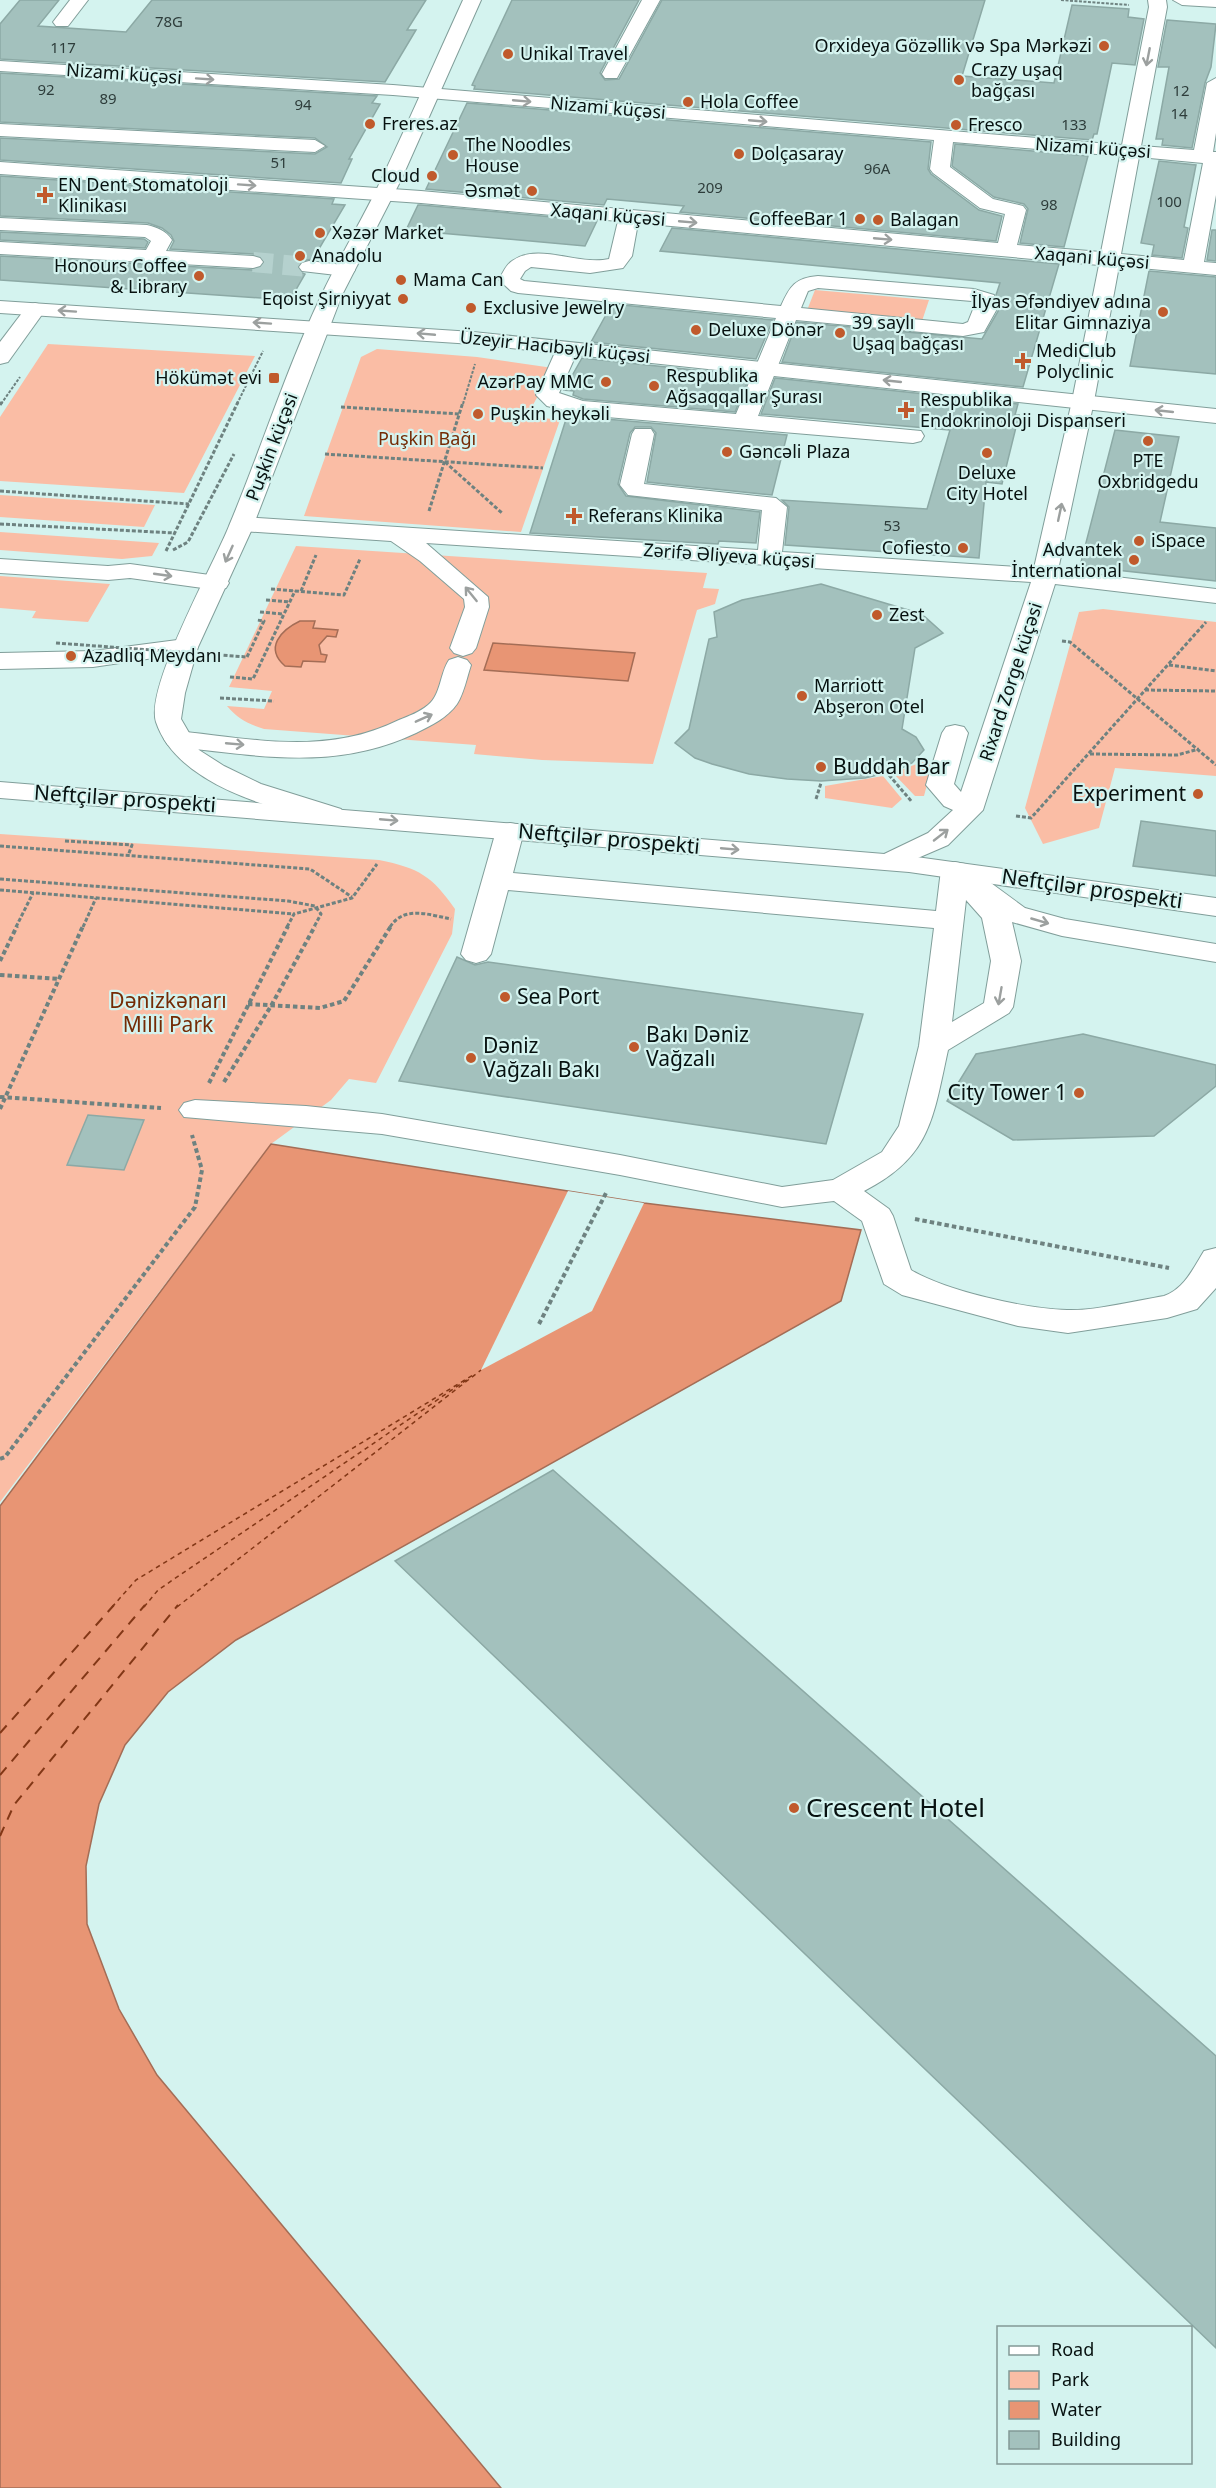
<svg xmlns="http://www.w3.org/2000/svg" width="1216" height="2488" viewBox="0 0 1216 2488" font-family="'Noto Sans',sans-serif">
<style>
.green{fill:#fabda5}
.water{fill:#e89574;stroke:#a46d56;stroke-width:1.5}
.pier{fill:#d4f3ef}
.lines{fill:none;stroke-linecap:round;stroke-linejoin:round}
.ferry-far1{stroke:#823716;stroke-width:1.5;stroke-dasharray:4.5 4;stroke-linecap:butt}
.ferry{stroke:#823716;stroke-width:2;stroke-dasharray:10 8;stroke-linecap:butt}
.building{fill:#a3c1bd;stroke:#8ca9a5;stroke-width:1.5}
.minor-tunnel{stroke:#b5d1ce;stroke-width:20;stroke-dasharray:20 10;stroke-linecap:butt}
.minor-casing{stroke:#819e9a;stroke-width:2}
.major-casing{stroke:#819e9a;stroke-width:2}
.highway-casing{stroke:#819e9a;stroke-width:2}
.path-far2{stroke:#6e8280;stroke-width:2;stroke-dasharray:3 1.5;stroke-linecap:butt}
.path-far1{stroke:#6e8280;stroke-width:3;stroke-dasharray:4 2;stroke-linecap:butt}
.path{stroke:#6e8280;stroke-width:4;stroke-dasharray:4.5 3;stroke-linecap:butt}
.minor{fill:#fff;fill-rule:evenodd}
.major{fill:#fff;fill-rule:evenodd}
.highway{fill:#fff;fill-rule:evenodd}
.path-bridge{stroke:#6e8280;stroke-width:3;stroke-dasharray:4 2;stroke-linecap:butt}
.oneway{stroke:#9ca09f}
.poi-dot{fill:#c05a2c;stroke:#d4f3ef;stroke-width:2}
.labels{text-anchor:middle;stroke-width:4.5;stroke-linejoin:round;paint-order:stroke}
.far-number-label{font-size:15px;fill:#2e3d3b}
.far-poi-label{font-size:18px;fill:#071110;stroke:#d4f3ef;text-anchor:start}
.far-street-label{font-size:18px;fill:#071110;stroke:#d4f3ef}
.far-park-label{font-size:18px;fill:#742b05;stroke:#d4f3ef}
.poi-label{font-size:21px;fill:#071110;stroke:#d4f3ef;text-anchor:start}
.street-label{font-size:21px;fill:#071110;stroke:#d4f3ef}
.park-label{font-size:21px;fill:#742b05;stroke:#d4f3ef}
.near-poi-label{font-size:26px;fill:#071110;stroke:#d4f3ef;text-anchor:start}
</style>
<rect width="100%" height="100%" fill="#d4f3ef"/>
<g class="green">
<path d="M 815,290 L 929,300 L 921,324 L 806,313 Z"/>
<path d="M 48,344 L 255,356 L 184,493 L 0,481 L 0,417 Z"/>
<path d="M 377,349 L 477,357 L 553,368 L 527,416 L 560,420 L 521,532 L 304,516 L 361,357 Z"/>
<path d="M 0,495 L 155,505 L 144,527 L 0,517 Z"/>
<path d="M 0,532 L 159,543 L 152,556 L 122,559 L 0,550 Z"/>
<path d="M 296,546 L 707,573 L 703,588 L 719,589 L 715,604 L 697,610 L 653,764 L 542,760 L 474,754 L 476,745 L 264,729 C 248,724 238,719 227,706 L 264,709 L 272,691 L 229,687 Z"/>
<path d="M 0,576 L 110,584 L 88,622 L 32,618 L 36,611 L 0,608 Z"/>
<path d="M 1103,609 L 1216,622 L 1216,776 L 1115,768 L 1099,828 L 1043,844 L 1025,808 L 1079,612 Z"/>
<path d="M 927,760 L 933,762 L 924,796 L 915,796 L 893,773 Z"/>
<path d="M 883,776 L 902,799 L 892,808 L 825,798 L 825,786 Z"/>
<path d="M 0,834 L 379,860 C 419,868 432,876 455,909 L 452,934 L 376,1083 L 349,1079 L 331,1100 L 271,1144 L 0,1502 Z"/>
</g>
<g class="water">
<path d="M 300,621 L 315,621 L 313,628 L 338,630 L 336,637 L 327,636 L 319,645 L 321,654 L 327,655 L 325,662 L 303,661 L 301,667 L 285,666 C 264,648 281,630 300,621 Z"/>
<path d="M 493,643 L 635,653 L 628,681 L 484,670 Z"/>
<path d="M 271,1144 L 644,1203 L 861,1230 L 841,1301 L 236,1640 L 168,1692 L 125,1745 L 99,1804 L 86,1866 L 87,1924 L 119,2009 L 157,2075 L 501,2488 L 0,2488 L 0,1506 Z"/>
</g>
<path class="pier" d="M 568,1191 L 644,1203 L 592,1311 L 481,1370 Z"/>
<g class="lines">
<g class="ferry-far1">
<path d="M 112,1607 L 136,1580 L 473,1375"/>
<path d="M 144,1607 L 158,1590 L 468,1379"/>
<path d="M 177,1607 L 481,1370"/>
</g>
<g class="ferry">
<path d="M 0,1733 L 114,1605"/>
<path d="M 0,1775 L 145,1605"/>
<path d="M 0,1836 L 14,1805 L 178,1605"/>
</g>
</g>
<g class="building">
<path d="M 20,0 L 59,0 L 38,26 L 126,32 L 152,0 L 426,0 L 407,30 L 416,30 L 385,82 L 0,59 L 0,24 Z"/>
<path d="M 512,0 L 639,0 L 600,73 L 605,80 L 619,79 L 662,0 L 985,0 L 962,76 L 1054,83 L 1072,5 L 1129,9 L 1128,17 L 1144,19 L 1135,65 L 1112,63 L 1097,134 L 1094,134 L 1092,140 L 474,89 L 475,86 L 472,85 Z"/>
<path d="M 1167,20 L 1216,24 L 1211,67 L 1205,83 L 1192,148 L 1162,145 L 1163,139 L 1156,139 L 1169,67 L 1158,67 Z"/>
<path d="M 0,73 L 377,96 L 372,103 L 380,104 L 349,159 L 352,159 L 341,183 L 0,160 L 0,138 L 315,154 L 327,147 L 315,138 L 0,122 Z"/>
<path d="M 467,103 L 931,142 L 928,169 L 931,174 L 979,210 L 1002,216 L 996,241 L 680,212 L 684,206 L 607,199 L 604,205 L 426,189 Z"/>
<path d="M 955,144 L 1088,156 L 1064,247 L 1020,243 L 1028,209 L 1024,204 L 994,197 L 952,166 Z"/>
<path d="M 1159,161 L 1196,165 L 1184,227 L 1188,228 L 1182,258 L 1152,255 L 1154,245 L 1141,243 Z"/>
<path d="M 0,176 L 334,199 L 332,204 L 345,205 L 313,259 L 301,261 L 297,266 L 300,272 L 305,274 L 290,300 L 0,280 L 0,256 L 253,270 L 261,268 L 265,262 L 261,256 L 253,254 L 170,249 L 174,241 L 171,235 L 162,228 L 148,223 L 0,216 Z"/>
<path d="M 418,205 L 421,205 L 597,221 L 585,246 L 406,230 Z"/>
<path d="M 672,228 L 1059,264 L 1023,387 L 782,362 L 797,322 L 982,339 L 1000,308 L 996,295 L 1000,283 L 660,251 Z"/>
<path d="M 1212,230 L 1216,230 L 1216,261 L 1207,260 Z"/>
<path d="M 0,232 L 144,239 L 148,242 L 145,248 L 0,240 Z"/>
<path d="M 1149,271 L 1216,277 L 1216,374 L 1130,366 Z"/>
<path d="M 612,304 L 773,320 L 756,359 L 591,342 Z"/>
<path d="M 582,358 L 750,376 L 735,412 L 583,399 L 573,395 L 574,391 L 564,390 Z"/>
<path d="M 775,378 L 1018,404 L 1015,415 L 1019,415 L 1002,484 L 986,482 L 979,558 L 785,545 L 789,507 L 782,500 L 927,509 L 950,430 L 761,414 Z"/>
<path d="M 568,413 L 583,417 L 787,435 L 772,495 L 647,482 L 656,433 L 651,427 L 635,427 L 630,433 L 618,484 L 626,496 L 760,512 L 756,543 L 719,541 L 718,544 L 530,533 Z"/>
<path d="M 1115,430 L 1179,437 L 1160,522 L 1216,528 L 1216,581 L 1080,566 Z"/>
<path d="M 821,584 L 915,612 L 925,617 L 943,633 L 915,648 L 902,729 L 916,737 L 924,750 L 912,763 L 898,770 L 865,778 L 821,781 L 787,779 L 749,774 L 712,764 L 695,758 L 675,743 L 689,729 L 709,639 L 717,637 L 714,612 L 742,600 Z"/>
<path d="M 1141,821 L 1216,831 L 1216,876 L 1133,866 Z"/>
<path d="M 457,957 L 475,965 L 488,962 L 863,1014 L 826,1144 L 399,1081 Z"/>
<path d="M 1083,1034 L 1216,1065 L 1216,1086 L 1154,1136 L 1013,1140 L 947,1101 L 976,1054 Z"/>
<path d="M 88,1115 L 144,1120 L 124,1170 L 67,1165 Z"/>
<path d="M 553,1470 L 1216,2056 L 1216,2348 L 395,1561 Z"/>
</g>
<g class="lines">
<path class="minor-tunnel" d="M 253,262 L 309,267"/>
<defs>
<g id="minor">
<path d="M 70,0 L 88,0 L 68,26 L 56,26 L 53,22 Z"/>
<path d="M 642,0 L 660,0 L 617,78 L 605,78 L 602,74 Z"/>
<path d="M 1148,0 L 1166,0 L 1167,7 L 1141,146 L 1194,150 L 1207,83 L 1216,78 L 1216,133 L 1213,152 L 1216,152 L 1216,195 L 1204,262 L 1216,263 L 1216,275 L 1119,266 L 1094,401 L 1058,570 L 1216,589 L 1216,603 L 1055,584 L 983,810 L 948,845 L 890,870 L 880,868 L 876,862 L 880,856 L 928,833 L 953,810 L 944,806 L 926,785 L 942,733 L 946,727 L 955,725 L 964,727 L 968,733 L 954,784 L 961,792 L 1031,582 L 426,543 L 488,597 L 489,607 L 476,648 L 472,653 L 463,656 L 454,653 L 450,648 L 465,607 L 464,599 L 420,561 L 391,541 L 242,531 L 234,529 L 230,524 L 234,519 L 242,517 L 758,550 L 762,510 L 628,495 L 620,485 L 632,434 L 635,429 L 651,429 L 654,434 L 644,484 L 776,498 L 787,507 L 782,552 L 1034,568 L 1072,401 L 1099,265 L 638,223 L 632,256 L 623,268 L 590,273 L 531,267 L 525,271 L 520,279 L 524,281 L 781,306 C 790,286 795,278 818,276 L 974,289 L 994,295 L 998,307 L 984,332 L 963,336 L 796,320 L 758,416 L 921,431 L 924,436 L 921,441 L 913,443 L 583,415 L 547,406 L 536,395 L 557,348 L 560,343 L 576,343 L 579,348 L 559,393 L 583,401 L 736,414 L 776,318 L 518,293 L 511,291 L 499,280 C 502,274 506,265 512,261 C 538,242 579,266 609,259 L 618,221 L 421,203 L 0,174 L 0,162 L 421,191 L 998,243 L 1005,214 L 980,208 L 933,173 L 930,169 L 934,140 L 393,95 L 0,71 L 0,61 L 393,85 L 1122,145 L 1149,7 ZM 953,142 L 1120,156 L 1101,252 L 1017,245 L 1026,210 L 1023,206 L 993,199 L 950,167 ZM 1139,157 L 1203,163 L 1184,260 L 1121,254 ZM 818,288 L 972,301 L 976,302 L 968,322 L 963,324 L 801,308 L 808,291 Z"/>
<path d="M 0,124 L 315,140 L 325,146 L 315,152 L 0,136 Z"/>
<path d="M 0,218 L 147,225 C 158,228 165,230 172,240 L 166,251 L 253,256 L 260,258 L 263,262 L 260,266 L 253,268 L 0,254 L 0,242 L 146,250 L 151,241 L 145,237 L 0,230 Z"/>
<path d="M 309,261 L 352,266 L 355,270 L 352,274 L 345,276 L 302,271 L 299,267 L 302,263 Z"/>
<path d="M 35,303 L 42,305 L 46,309 L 8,362 L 0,364 L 0,342 L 28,305 Z"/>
<path d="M 0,559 L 108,566 L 130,564 L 217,576 L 226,578 L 229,583 L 226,588 L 217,590 L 130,578 L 108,580 L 0,573 Z"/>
<path d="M 185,639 L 194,642 L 198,647 L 194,652 L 93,667 L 0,669 L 0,653 L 93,651 Z"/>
<path d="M 458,657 L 467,660 L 471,665 C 467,677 464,693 457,704 C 447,718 432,725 416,733 C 336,771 261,756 177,747 L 168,745 L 164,739 L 168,733 L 177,731 C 255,739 326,756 399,720 C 409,716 420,712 428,705 C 441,695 440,673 449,660 Z"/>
<path d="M 510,823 L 520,825 L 524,831 L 513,873 L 936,911 L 941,870 L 945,864 L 955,862 L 965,864 L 1025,908 L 1065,919 L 1216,944 L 1216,962 L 1062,936 L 1012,922 L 1021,961 L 1013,1007 L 1009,1013 L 948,1050 C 933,1118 931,1157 864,1191 L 889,1209 L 893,1216 L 911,1270 C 946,1291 1026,1309 1067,1310 C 1096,1311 1134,1301 1164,1296 C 1184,1289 1193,1269 1204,1251 L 1216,1248 L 1216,1288 L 1197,1309 L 1167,1318 L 1068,1333 L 1018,1326 L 902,1295 L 884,1284 L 862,1221 L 834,1201 L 782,1207 L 620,1175 L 382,1134 L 184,1117 L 179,1110 L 184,1103 L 195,1100 L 306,1106 L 382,1114 L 620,1155 L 782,1187 L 833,1180 L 882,1152 L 899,1126 L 919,1046 L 934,928 L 508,890 L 491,954 L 486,960 L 476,963 L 466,960 L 461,954 L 496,831 L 500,825 ZM 966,900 L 982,918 L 991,961 L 984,1003 L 952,1022 Z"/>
</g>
<g id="major">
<path d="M 463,0 L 481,0 L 401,180 L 342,295 L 252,529 L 198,647 L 185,693 L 181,719 L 199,750 L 224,766 L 261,784 L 341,809 L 345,815 L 341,821 L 331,823 C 273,809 177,785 156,722 C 145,687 214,564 229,526 C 261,450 286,369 322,294 C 341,254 364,217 382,178 C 410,119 436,59 463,0 Z"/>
<path d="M 1173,0 L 1216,0 L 1216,7 L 1182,5 Z"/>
</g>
<g id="highway">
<path d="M 0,301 L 473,332 L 1216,409 L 1216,423 L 473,344 L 0,313 Z"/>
<path d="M 0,782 L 909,856 L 1216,898 L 1216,916 L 909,872 L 0,798 Z"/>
</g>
</defs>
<use href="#minor" class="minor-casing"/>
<use href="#major" class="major-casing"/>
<use href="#highway" class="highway-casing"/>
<g class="path-far2">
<path d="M 1061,0 L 1129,5"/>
<path d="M 1,404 L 20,377"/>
<path d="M 237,404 L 263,351"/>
<path d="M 463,404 L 475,364"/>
</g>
<g class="path-far1">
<path d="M 0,405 L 2,402"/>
<path d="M 341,407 L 460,414"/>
<path d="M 325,454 L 543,468"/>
<path d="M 445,462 L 502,513"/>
<path d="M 0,491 L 189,504"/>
<path d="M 429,511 L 463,402"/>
<path d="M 0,524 L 175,533"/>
<path d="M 173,550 L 188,542 L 234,454"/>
<path d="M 166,551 L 238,402"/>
<path d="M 271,589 L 344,595 L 360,559"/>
<path d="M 301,591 L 316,555"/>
<path d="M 266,600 L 290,602"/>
<path d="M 260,612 L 283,614"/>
<path d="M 1062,641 L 1070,642 L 1216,765"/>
<path d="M 247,657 L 264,621 L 257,620"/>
<path d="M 1169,665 L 1216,671"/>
<path d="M 230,677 L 253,679 L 295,591"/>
<path d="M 1145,690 L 1216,691"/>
<path d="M 220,698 L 274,701"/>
<path d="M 1090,754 L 1177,755 L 1199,749"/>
<path d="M 889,775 L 912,802"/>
<path d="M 816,799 L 821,783"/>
<path d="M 1016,816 L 1031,818 L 1206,622"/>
<path d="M 65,841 L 132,845 L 128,856"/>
<path d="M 0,846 L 310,869 L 352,897"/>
<path d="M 0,879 L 288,901 L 315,906 L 321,914 L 314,927"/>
<path d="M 0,890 L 294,914"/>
<path d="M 16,927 L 33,893"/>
<path d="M 83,927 L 96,898"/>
<path d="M 287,927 L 294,914 L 352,898 L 377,864"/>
<path d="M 390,927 C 404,905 430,915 451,919"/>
</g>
<g class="path">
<path d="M 0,961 L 17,926"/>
<path d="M 0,975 L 59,979"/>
<path d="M 248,1004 L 320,1008 L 344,1001 L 391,926"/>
<path d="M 224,1082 L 271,1006 L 315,926"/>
<path d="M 209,1083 L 288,926"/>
<path d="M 0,1097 L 161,1108"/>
<path d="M 0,1109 L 83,926"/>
<path d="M 915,1219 L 1169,1268"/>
<path d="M 539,1324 L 606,1193"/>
<path d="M 0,1459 L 5,1457 L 195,1207 L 202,1170 L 192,1135"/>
</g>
<use href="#minor" class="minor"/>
<use href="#major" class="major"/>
<use href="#highway" class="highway"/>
<path class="path-bridge" d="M 56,643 L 247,657"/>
</g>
<defs><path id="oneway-shaft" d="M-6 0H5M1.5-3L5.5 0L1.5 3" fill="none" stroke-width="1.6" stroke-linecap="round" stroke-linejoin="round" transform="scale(1.5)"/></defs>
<g class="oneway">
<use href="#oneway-shaft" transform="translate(1148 57) rotate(101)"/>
<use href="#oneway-shaft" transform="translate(205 79) rotate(4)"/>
<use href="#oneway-shaft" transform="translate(522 101) rotate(5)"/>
<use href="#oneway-shaft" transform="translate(758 121) rotate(5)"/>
<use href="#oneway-shaft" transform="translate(247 185) rotate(4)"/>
<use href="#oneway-shaft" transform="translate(688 222) rotate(5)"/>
<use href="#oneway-shaft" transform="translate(883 239) rotate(5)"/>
<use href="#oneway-shaft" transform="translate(67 311) rotate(-176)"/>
<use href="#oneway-shaft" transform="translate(262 323) rotate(-176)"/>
<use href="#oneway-shaft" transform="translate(426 334) rotate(-175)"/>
<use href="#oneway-shaft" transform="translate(892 381) rotate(-174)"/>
<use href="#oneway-shaft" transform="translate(1164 411) rotate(-174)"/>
<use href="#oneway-shaft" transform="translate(1060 512) rotate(-78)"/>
<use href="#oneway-shaft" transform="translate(229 554) rotate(114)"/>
<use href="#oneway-shaft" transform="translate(163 575) rotate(8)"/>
<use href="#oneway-shaft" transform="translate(471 594) rotate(-129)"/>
<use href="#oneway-shaft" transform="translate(424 718) rotate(-24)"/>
<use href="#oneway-shaft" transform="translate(235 744) rotate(5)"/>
<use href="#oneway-shaft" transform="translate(389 820) rotate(5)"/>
<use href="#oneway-shaft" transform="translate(941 835) rotate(-38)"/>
<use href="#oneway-shaft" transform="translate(730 849) rotate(5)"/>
<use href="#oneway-shaft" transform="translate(1040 921) rotate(16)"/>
<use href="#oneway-shaft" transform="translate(1000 996) rotate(100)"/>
</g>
<g class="poi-dot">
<circle cx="1104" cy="46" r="6"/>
<circle cx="508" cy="54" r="6"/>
<circle cx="959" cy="80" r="6"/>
<circle cx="688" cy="102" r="6"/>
<circle cx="370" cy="124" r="6"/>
<circle cx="956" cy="125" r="6"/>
<circle cx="739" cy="154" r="6"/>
<circle cx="453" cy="155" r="6"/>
<circle cx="432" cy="176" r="6"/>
<circle cx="532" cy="191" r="6"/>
<path d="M42 186h6v6h6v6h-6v6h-6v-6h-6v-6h6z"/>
<circle cx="860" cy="219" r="6"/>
<circle cx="878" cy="220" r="6"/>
<circle cx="320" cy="233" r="6"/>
<circle cx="300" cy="256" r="6"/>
<circle cx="199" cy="276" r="6"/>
<circle cx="401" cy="280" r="6"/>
<circle cx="403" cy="299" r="6"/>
<circle cx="471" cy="308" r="6"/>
<circle cx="1163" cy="312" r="6"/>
<circle cx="696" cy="330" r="6"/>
<circle cx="840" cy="333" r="6"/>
<path d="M1020 352h6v6h6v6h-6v6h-6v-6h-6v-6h6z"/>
<rect x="268" y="372" width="12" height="12" rx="3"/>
<circle cx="606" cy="382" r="6"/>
<circle cx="654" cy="386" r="6"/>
<path d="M903 401h6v6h6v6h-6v6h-6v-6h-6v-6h6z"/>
<circle cx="478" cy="414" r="6"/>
<circle cx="1148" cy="441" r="6"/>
<circle cx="727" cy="452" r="6"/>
<circle cx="987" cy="453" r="6"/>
<path d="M571 507h6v6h6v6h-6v6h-6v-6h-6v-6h6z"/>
<circle cx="1139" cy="541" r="6"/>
<circle cx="963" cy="548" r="6"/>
<circle cx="1134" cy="560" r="6"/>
<circle cx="877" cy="615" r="6"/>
<circle cx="71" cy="656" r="6"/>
<circle cx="802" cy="696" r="6"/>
<circle cx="821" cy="767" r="6"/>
<circle cx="1198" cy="794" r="6"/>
<circle cx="505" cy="997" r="6"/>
<circle cx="634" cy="1047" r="6"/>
<circle cx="471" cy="1058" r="6"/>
<circle cx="1079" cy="1093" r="6"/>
<circle cx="794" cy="1808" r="6"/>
</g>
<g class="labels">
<g class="far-number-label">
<text x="169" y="27">78G</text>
<text x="63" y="53">117</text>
<text x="46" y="95">92</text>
<text x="1181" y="96">12</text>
<text x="108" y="104">89</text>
<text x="303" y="110">94</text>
<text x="1179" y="119">14</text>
<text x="1074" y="130">133</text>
<text x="279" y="168">51</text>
<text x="877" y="174">96A</text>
<text x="710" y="193">209</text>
<text x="1169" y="207">100</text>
<text x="1049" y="210">98</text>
<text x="892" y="531">53</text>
</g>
<g class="far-poi-label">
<text x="1092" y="52" text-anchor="end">Orxideya Gözəllik və Spa Mərkəzi</text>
<text x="520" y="60">Unikal Travel</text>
<text x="971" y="76">Crazy uşaq<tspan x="971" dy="21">bağçası</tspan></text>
<text x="700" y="108">Hola Coffee</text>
<text x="382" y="130">Freres.az</text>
<text x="968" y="131">Fresco</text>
<text x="465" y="151">The Noodles<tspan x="465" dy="21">House</tspan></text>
<text x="751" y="160">Dolçasaray</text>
<text x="420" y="182" text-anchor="end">Cloud</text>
<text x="58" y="191">EN Dent Stomatoloji<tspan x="58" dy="21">Klinikası</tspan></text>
<text x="520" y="197" text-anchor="end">Əsmət</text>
<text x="848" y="225" text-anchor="end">CoffeeBar 1</text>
<text x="890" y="226">Balagan</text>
<text x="332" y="239">Xəzər Market</text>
<text x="312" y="262">Anadolu</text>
<text x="187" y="272" text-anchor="end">Honours Coffee<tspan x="187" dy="21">&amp; Library</tspan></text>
<text x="413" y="286">Mama Can</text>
<text x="391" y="305" text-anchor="end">Eqoist Şirniyyat</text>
<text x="1151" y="308" text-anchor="end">İlyas Əfəndiyev adına<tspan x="1151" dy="21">Elitar Gimnaziya</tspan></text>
<text x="483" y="314">Exclusive Jewelry</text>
<text x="852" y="329">39 saylı<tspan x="852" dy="21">Uşaq bağçası</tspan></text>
<text x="708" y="336">Deluxe Dönər</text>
<text x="1036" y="357">MediClub<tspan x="1036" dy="21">Polyclinic</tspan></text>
<text x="666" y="382">Respublika<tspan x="666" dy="21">Ağsaqqallar Şurası</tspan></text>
<text x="262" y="384" text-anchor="end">Hökümət evi</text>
<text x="594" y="388" text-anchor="end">AzərPay MMC</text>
<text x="920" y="406">Respublika<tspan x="920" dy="21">Endokrinoloji Dispanseri</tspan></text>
<text x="490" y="420">Puşkin heykəli</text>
<text x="739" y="458">Gəncəli Plaza</text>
<text x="1148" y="467" text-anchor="middle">PTE<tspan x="1148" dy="21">Oxbridgedu</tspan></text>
<text x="987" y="479" text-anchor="middle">Deluxe<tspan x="987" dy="21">City Hotel</tspan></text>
<text x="588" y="522">Referans Klinika</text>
<text x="1151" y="547">iSpace</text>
<text x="951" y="554" text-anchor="end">Cofiesto</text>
<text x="1122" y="556" text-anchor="end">Advantek<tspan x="1122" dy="21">İnternational</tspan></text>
<text x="889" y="621">Zest</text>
<text x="83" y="662">Azadlıq Meydanı</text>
<text x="814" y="692">Marriott<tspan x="814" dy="21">Abşeron Otel</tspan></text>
</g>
<g class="far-street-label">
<text transform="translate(124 74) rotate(4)" y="6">Nizami küçəsi</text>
<text transform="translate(608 108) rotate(5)" y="6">Nizami küçəsi</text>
<text transform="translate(1093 148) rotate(4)" y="6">Nizami küçəsi</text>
<text transform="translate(608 215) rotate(5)" y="6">Xaqani küçəsi</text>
<text transform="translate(1092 258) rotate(5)" y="6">Xaqani küçəsi</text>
<text transform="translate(555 347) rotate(6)" y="6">Üzeyir Hacıbəyli küçəsi</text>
<text transform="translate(272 447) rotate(-69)" y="6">Puşkin küçəsi</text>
<text transform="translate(729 556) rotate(4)" y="6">Zərifə Əliyeva küçəsi</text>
<text transform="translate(1011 682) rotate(-72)" y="6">Rixard Zorge küçəsi</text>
</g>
<g class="far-park-label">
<text x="427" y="445">Puşkin Bağı</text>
</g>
<g class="poi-label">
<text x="833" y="774">Buddah Bar</text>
<text x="1186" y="801" text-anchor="end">Experiment</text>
<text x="517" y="1004">Sea Port</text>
<text x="646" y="1042">Bakı Dəniz<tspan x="646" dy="24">Vağzalı</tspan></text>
<text x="483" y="1053">Dəniz<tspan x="483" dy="24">Vağzalı Bakı</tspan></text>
<text x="1067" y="1100" text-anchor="end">City Tower 1</text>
</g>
<g class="street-label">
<text transform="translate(125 799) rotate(4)" y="7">Neftçilər prospekti</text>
<text transform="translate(609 839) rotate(5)" y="7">Neftçilər prospekti</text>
<text transform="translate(1092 889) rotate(8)" y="7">Neftçilər prospekti</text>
</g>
<g class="park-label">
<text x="168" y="1008">Dənizkənarı<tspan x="168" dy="24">Milli Park</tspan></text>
</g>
<g class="near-poi-label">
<text x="806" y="1817">Crescent Hotel</text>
</g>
</g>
<rect x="997" y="2326" width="195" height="138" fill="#d4f3ef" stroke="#829996" stroke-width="1.5"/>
<rect x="1009" y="2346" width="30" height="9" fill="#ffffff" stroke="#829996" stroke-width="1.5"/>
<text x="1051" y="2356" font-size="18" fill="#071110">Road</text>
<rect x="1009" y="2371" width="30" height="18" fill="#fabda5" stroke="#829996" stroke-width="1.5"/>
<text x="1051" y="2386" font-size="18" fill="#071110">Park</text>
<rect x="1009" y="2401" width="30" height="18" fill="#e89574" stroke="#829996" stroke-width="1.5"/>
<text x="1051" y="2416" font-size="18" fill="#071110">Water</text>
<rect x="1009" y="2431" width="30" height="18" fill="#a3c1bd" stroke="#829996" stroke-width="1.5"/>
<text x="1051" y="2446" font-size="18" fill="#071110">Building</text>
</svg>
